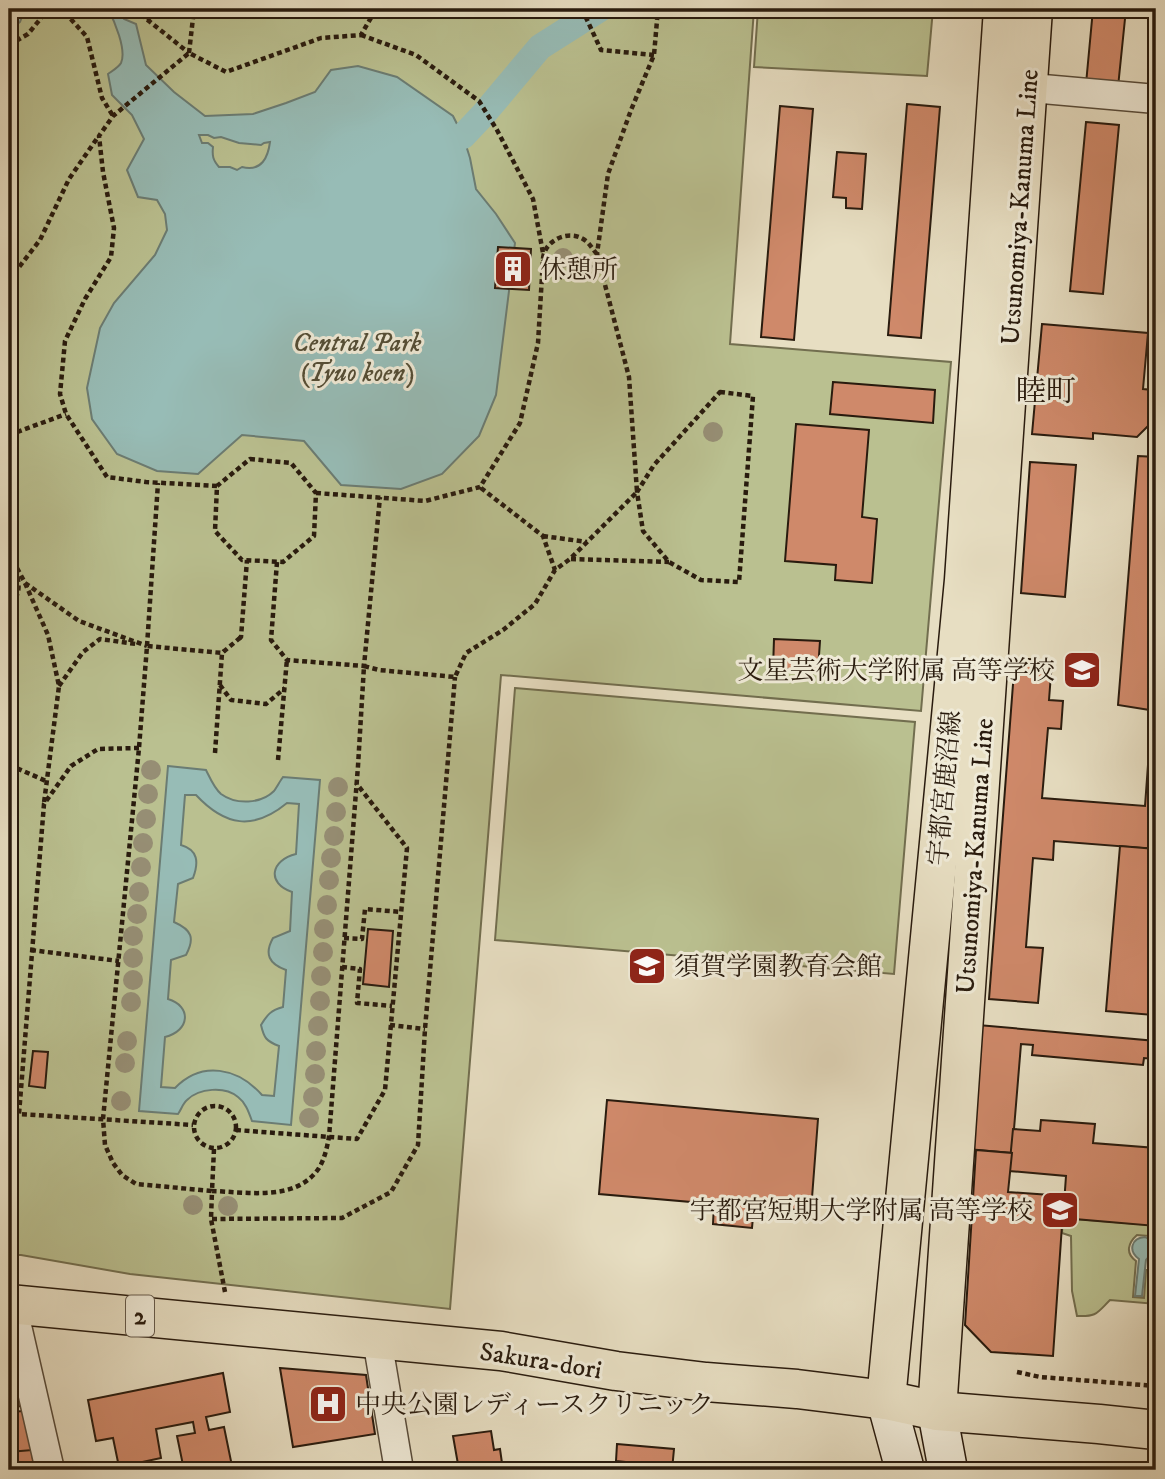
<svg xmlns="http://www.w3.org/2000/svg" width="1165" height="1479" viewBox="0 0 1165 1479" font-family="'IM FELL DW Pica','Noto Serif JP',serif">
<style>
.green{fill:#bac090;stroke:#726e4f;stroke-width:2}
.water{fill:#97bcb6;stroke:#6b7c73;stroke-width:2;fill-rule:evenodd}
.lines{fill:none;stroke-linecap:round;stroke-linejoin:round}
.canal{stroke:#97bcb6;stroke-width:26}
.building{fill:#cf896a;stroke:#291b0e;stroke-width:2}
.street-casing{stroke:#584c3b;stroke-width:31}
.secondary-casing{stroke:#291b0e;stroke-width:41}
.primary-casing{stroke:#291b0e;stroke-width:41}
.path{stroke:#291b0e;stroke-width:4.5;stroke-dasharray:5 3.5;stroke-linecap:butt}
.street{stroke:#efead7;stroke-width:28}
.secondary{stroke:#efead7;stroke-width:38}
.primary{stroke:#e7dec2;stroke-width:38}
.tree{fill:#968e74}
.labels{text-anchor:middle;stroke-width:6;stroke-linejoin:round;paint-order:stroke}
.shield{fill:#efead7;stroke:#64594a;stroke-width:2}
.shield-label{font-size:24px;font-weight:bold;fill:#291b0e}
.street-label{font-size:26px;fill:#291b0e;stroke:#efead7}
.poi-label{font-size:26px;fill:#291b0e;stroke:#efead7;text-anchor:start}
.park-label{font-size:26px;font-style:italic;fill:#544d35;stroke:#efead7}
.quarter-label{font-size:30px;fill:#291b0e;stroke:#efead7}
</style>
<rect width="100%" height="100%" fill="#e7dec2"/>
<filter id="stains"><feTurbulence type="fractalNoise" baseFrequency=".00286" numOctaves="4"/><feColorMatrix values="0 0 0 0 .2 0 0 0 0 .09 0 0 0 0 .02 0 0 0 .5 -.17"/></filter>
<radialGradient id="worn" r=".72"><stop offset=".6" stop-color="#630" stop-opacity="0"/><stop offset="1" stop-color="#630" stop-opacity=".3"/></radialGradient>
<g class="green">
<path d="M 9,9 L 754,9 L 730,344 L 951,362 L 921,711 L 501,675 L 450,1309 L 130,1274 L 21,1255 L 9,1255 Z"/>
<path d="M 758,9 L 933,9 L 927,76 L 754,67 Z"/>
<path d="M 515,688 L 915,722 L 894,974 L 495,940 Z"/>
<path d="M 1063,1218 L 1151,1225 L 1149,1236 L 1137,1235 C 1128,1243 1125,1253 1136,1261 L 1133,1297 L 1144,1298 L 1146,1270 L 1150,1270 L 1150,1289 L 1156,1294 L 1156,1304 L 1110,1300 C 1097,1313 1097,1317 1077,1316 L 1072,1291 L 1071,1236 L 1062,1233 Z"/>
</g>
<g class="water">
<path d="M 9,9 L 25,9 L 20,22 L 11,29 L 9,29 Z"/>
<path d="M 108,9 L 117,9 L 124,19 L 136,24 L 146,65 L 174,92 L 205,116 L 253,114 L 286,103 L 315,92 L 331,70 L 358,66 L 397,77 L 453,116 L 463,136 L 470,158 L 476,189 L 496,214 L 515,243 L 496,395 L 479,436 L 442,474 L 401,489 L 341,485 L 304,441 L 242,435 L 198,474 L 157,471 L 117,454 L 92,419 L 87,388 L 100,328 L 114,303 L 155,255 L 167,230 L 165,214 L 157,200 L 138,197 L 127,170 L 144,139 L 132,115 L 112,95 L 108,74 C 112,71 119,67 121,63 C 127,50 114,20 108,9 ZM 199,135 L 208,135 L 214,138 L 221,137 L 239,143 L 261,145 L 264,143 L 270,142 C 268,157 262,172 242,167 L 237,170 L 230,167 L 219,167 C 213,160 212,156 213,147 L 208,143 L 202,143 Z"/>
<path d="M 168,766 L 206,770 C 210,778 214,788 221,794 C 236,805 261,804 274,791 C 277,787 280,781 283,777 L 320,780 L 291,1125 L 252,1121 C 249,1113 246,1103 238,1097 C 225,1086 199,1088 187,1100 C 183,1103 181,1110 178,1114 L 139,1111 ZM 185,795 L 196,795 C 225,826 253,831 287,803 L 299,804 L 296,854 C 271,860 266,883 292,892 L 290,931 L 273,938 C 264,954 269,964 286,970 L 283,1007 C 271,1010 267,1015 261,1025 C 264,1038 266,1041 279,1046 L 274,1096 L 262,1095 C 238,1068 202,1060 175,1088 L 161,1087 L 165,1037 C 190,1031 192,1006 168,999 L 171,960 L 186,955 C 195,938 192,930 174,922 L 178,884 L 193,878 C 199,862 198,850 181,845 Z"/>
<path d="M 1145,1237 L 1152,1241 L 1154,1251 L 1146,1260 L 1142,1296 L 1135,1296 L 1139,1259 C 1128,1251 1131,1238 1145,1237 Z"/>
</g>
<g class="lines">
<path class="canal" d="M 463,136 L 482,116 L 540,47 L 600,9"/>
</g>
<g class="building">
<path d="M 1093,9 L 1126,9 L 1118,87 L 1086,84 Z"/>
<path d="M 907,104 L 940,107 L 921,338 L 888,335 Z"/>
<path d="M 780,106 L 813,109 L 794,340 L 761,337 Z"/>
<path d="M 1086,122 L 1119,125 L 1103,294 L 1070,291 Z"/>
<path d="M 837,152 L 866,154 L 862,209 L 846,208 L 846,198 L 833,197 Z"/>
<path d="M 498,247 L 531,249 L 529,290 L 495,288 Z"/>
<path d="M 1042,324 L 1148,333 L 1143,389 L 1153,390 L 1150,424 L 1137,437 L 1093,433 L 1093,439 L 1032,434 Z"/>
<path d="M 833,382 L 935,390 L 933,423 L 830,414 Z"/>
<path d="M 796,424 L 869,430 L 862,517 L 877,519 L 872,583 L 835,580 L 836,565 L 785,561 Z"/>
<path d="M 1138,456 L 1156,457 L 1156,711 L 1118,705 Z"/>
<path d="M 1030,462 L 1076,465 L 1065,597 L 1021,593 Z"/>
<path d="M 774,639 L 820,641 L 818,670 L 773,669 Z"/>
<path d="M 1015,658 L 1052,661 L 1049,700 L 1063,701 L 1061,729 L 1048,728 L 1042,798 L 1145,806 L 1152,710 L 1156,711 L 1155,849 L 1054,841 L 1053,860 L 1033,858 L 1026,947 L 1043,948 L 1038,1003 L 989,999 Z"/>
<path d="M 1120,846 L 1156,849 L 1156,990 L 1153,1015 L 1106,1011 Z"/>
<path d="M 368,929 L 393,931 L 389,987 L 363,984 Z"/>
<path d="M 978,1025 L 1156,1041 L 1154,1059 L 1144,1058 L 1143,1065 L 1032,1055 L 1033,1045 L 1021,1044 L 1012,1153 L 967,1149 Z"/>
<path d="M 33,1051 L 48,1052 L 45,1088 L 29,1086 Z"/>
<path d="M 607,1100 L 818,1119 L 811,1211 L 754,1206 L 752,1228 L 713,1224 L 714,1204 L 599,1194 Z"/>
<path d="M 1041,1120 L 1095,1124 L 1093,1143 L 1156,1148 L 1156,1226 L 1063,1218 L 1066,1176 L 1009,1171 L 1013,1129 L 1040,1131 Z"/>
<path d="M 976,1150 L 1012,1153 L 1008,1192 L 1064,1196 L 1053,1356 L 991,1352 L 965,1325 Z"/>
<path d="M 9,1359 L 14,1387 L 17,1386 L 21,1406 L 9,1408 Z"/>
<path d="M 280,1368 L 366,1375 L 375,1434 L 293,1447 Z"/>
<path d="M 223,1373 L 230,1412 L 206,1417 L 209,1430 L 224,1427 L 232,1466 L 213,1470 L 184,1470 L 177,1436 L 195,1433 L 193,1422 L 156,1429 L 161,1458 L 119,1467 L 113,1438 L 96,1441 L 88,1400 Z"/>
<path d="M 24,1411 L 36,1470 L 9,1470 L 9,1412 Z"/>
<path d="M 491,1431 L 494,1450 L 500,1449 L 503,1470 L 470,1470 L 470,1469 L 459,1470 L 453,1436 Z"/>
<path d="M 617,1444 L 674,1449 L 672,1470 L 625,1470 L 625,1462 L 616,1461 Z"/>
<path d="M 32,1450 L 34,1470 L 9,1470 L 9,1452 Z"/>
</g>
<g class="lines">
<defs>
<g id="street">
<path d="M 1009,86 L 1156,99"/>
<path d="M 12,1304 L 50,1470"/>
<path d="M 377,1339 L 399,1470"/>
</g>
<g id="secondary">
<path d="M 886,1400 L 905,1470"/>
<path d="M 937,1411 L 948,1470"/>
</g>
<g id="primary">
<path d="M 9,1304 L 501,1351 L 616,1371 L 706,1382 L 797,1389 L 886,1400 L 937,1411 L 1099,1424 L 1156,1430"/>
<path d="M 886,1400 L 964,580 L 1003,9"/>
<path d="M 937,1411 L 1033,9"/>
</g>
</defs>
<use href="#street" class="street-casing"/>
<use href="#secondary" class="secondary-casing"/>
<use href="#primary" class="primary-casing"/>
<g class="path">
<path d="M 134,9 L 189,53"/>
<path d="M 147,9 L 149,20"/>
<path d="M 582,9 L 601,50 L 654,55"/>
<path d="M 361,35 L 416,55 L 479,101 L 497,130 L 533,199 L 543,253"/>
<path d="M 9,45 L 28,34 L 46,12 L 69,17 L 87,37 L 102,98 L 113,116"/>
<path d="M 189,53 L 194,9"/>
<path d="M 9,280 L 40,240 L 69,179 L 98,137"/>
<path d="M 720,392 L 753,396 L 739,582 L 701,580 L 669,562 L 643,531 L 637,492 L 654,465 Z"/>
<path d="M 9,435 L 66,414"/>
<path d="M 250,459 L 291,463 L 316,493 L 314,536 L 283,562 L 242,560 L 215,531 L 217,486 Z"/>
<path d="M 217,486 L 146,482 L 107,477 L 66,414 L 60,394 L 65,341 L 85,299 L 111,257 L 114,228 L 103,172 L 99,136 L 113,116 L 189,53 L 226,72 L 321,38 L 361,35 L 376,9"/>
<path d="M 481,488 L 543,536 L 555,570"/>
<path d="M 316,493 L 425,501 L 480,487 L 520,423 L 538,343 L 543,259 C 544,240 570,228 586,241 C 590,244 593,250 597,254 L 589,269 L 575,278 L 563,278 L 550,270 L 543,259"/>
<path d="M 543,536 L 587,542"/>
<path d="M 9,553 L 25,583 L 79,621 L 147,646"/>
<path d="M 571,559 L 669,562"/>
<path d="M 277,562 L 271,640 L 287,660 L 364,666 L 380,497"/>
<path d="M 25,583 L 48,635 L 59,686 L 44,803"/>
<path d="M 9,604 C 22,595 19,584 16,569"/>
<path d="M 239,639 L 241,637 L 247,560"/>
<path d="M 147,646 L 158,483"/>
<path d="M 220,685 L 231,700 L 266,704 L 285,688"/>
<path d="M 59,686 L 83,652 L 100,639 L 136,644"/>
<path d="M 139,748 L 98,749 L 71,766 L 44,804 L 19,1114 L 193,1125"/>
<path d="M 215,753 L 222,653 L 224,651"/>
<path d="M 278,760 L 287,659"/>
<path d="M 9,766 L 14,767 L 46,781"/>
<path d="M 344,938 L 362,939 L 365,909 L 401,912"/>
<path d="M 31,950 L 119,961"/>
<path d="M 342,967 L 360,969 L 357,1003 L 392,1006"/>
<path d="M 390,1025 L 425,1029"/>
<circle cx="215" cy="1127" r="21"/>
<path d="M 236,1130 L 357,1139 L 385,1090 L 407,848 L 356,783"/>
<path d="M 214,1149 L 212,1191 L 136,1184 L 122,1175 L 113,1163 L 105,1145 L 103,1119 L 139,748 L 147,646 L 222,653 L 241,637"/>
<path d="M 212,1219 L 342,1218 L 391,1192 L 418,1145 L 425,1029 L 455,677"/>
<path d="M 225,1292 L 211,1219 L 212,1191 C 248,1192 296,1202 319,1168 C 325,1158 327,1147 329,1137 L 358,766 L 364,666 L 379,670 L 455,677 L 466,653 L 503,630 L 535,604 L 555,570 L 570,559 L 637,492 L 629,377 L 597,254 L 608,174 L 631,110 L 654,55 L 658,9"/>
<path d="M 1017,1372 L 1040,1377 L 1156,1386"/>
</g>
<use href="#street" class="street"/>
<use href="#secondary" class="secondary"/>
<use href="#primary" class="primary"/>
</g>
<g class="tree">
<circle cx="563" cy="258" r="10"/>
<circle cx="713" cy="432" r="10"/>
<circle cx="151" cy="770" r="10"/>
<circle cx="338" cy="787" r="10"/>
<circle cx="148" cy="794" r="10"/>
<circle cx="336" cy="812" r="10"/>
<circle cx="146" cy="819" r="10"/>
<circle cx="334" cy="836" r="10"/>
<circle cx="143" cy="843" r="10"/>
<circle cx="331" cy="858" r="10"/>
<circle cx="141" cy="867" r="10"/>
<circle cx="329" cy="880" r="10"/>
<circle cx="139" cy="892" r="10"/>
<circle cx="327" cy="905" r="10"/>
<circle cx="137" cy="914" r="10"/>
<circle cx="324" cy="929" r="10"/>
<circle cx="133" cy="936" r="10"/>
<circle cx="323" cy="952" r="10"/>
<circle cx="133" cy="958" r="10"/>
<circle cx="321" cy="976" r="10"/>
<circle cx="133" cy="980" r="10"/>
<circle cx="320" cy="1001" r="10"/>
<circle cx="131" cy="1002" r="10"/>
<circle cx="318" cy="1026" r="10"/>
<circle cx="127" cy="1041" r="10"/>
<circle cx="316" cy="1051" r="10"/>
<circle cx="125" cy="1063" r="10"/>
<circle cx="315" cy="1074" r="10"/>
<circle cx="313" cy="1097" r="10"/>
<circle cx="121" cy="1101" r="10"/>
<circle cx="309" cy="1118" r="10"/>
<circle cx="193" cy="1205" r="10"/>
<circle cx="228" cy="1206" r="10"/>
</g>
<defs>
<symbol id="building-square" viewBox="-11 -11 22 22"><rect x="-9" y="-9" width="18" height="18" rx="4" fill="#8f2418" stroke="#efead7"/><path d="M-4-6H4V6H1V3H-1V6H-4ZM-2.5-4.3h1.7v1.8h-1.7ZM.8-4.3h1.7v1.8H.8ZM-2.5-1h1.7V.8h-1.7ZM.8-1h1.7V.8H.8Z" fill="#fff"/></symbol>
<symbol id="school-square" viewBox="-11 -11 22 22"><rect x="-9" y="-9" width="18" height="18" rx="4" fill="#8f2418" stroke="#efead7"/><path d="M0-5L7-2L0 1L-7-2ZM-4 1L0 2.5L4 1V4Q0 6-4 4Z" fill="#fff"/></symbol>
<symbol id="hospital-square" viewBox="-11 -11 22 22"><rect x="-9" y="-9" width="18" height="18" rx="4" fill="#8f2418" stroke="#efead7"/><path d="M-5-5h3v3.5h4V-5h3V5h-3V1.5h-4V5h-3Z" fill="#fff"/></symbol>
</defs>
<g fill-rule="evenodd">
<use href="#building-square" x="491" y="247" width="44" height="44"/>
<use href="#school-square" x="1060" y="648" width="44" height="44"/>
<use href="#school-square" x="625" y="944" width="44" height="44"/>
<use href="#school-square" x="1038" y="1188" width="44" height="44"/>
<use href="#hospital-square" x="306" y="1382" width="44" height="44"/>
</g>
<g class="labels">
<rect class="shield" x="126" y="1295.5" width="28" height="41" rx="5"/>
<g class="shield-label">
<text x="140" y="1324">2</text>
</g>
<g class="street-label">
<text transform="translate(1019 207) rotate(-86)" y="9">Utsunomiya-Kanuma Line</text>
<text transform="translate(944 788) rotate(-85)" y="9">宇都宮鹿沼線</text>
<text transform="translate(974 856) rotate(-86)" y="9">Utsunomiya-Kanuma Line</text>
<text transform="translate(541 1360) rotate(9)" y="9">Sakura-dori</text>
</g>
<g class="poi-label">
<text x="540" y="278">休憩所</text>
<text x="1055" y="679" text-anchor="end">文星芸術大学附属 高等学校</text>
<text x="674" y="975">須賀学園教育会館</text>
<text x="1033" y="1219" text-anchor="end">宇都宮短期大学附属 高等学校</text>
<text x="355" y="1413">中央公園レディースクリニック</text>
</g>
<g class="park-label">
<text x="357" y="351">Central Park<tspan x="357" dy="30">(Tyuo koen)</tspan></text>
</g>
<g class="quarter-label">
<text x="1046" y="401">睦町</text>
</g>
</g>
<rect width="1165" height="1479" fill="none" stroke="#e7dec2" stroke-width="35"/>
<rect x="10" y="10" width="1144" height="1458" fill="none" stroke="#291b0e" stroke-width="3.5"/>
<rect x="18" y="18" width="1130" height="1444" fill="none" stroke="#291b0e" stroke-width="2"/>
<rect width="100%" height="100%" filter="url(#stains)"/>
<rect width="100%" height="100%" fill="url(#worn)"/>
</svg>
